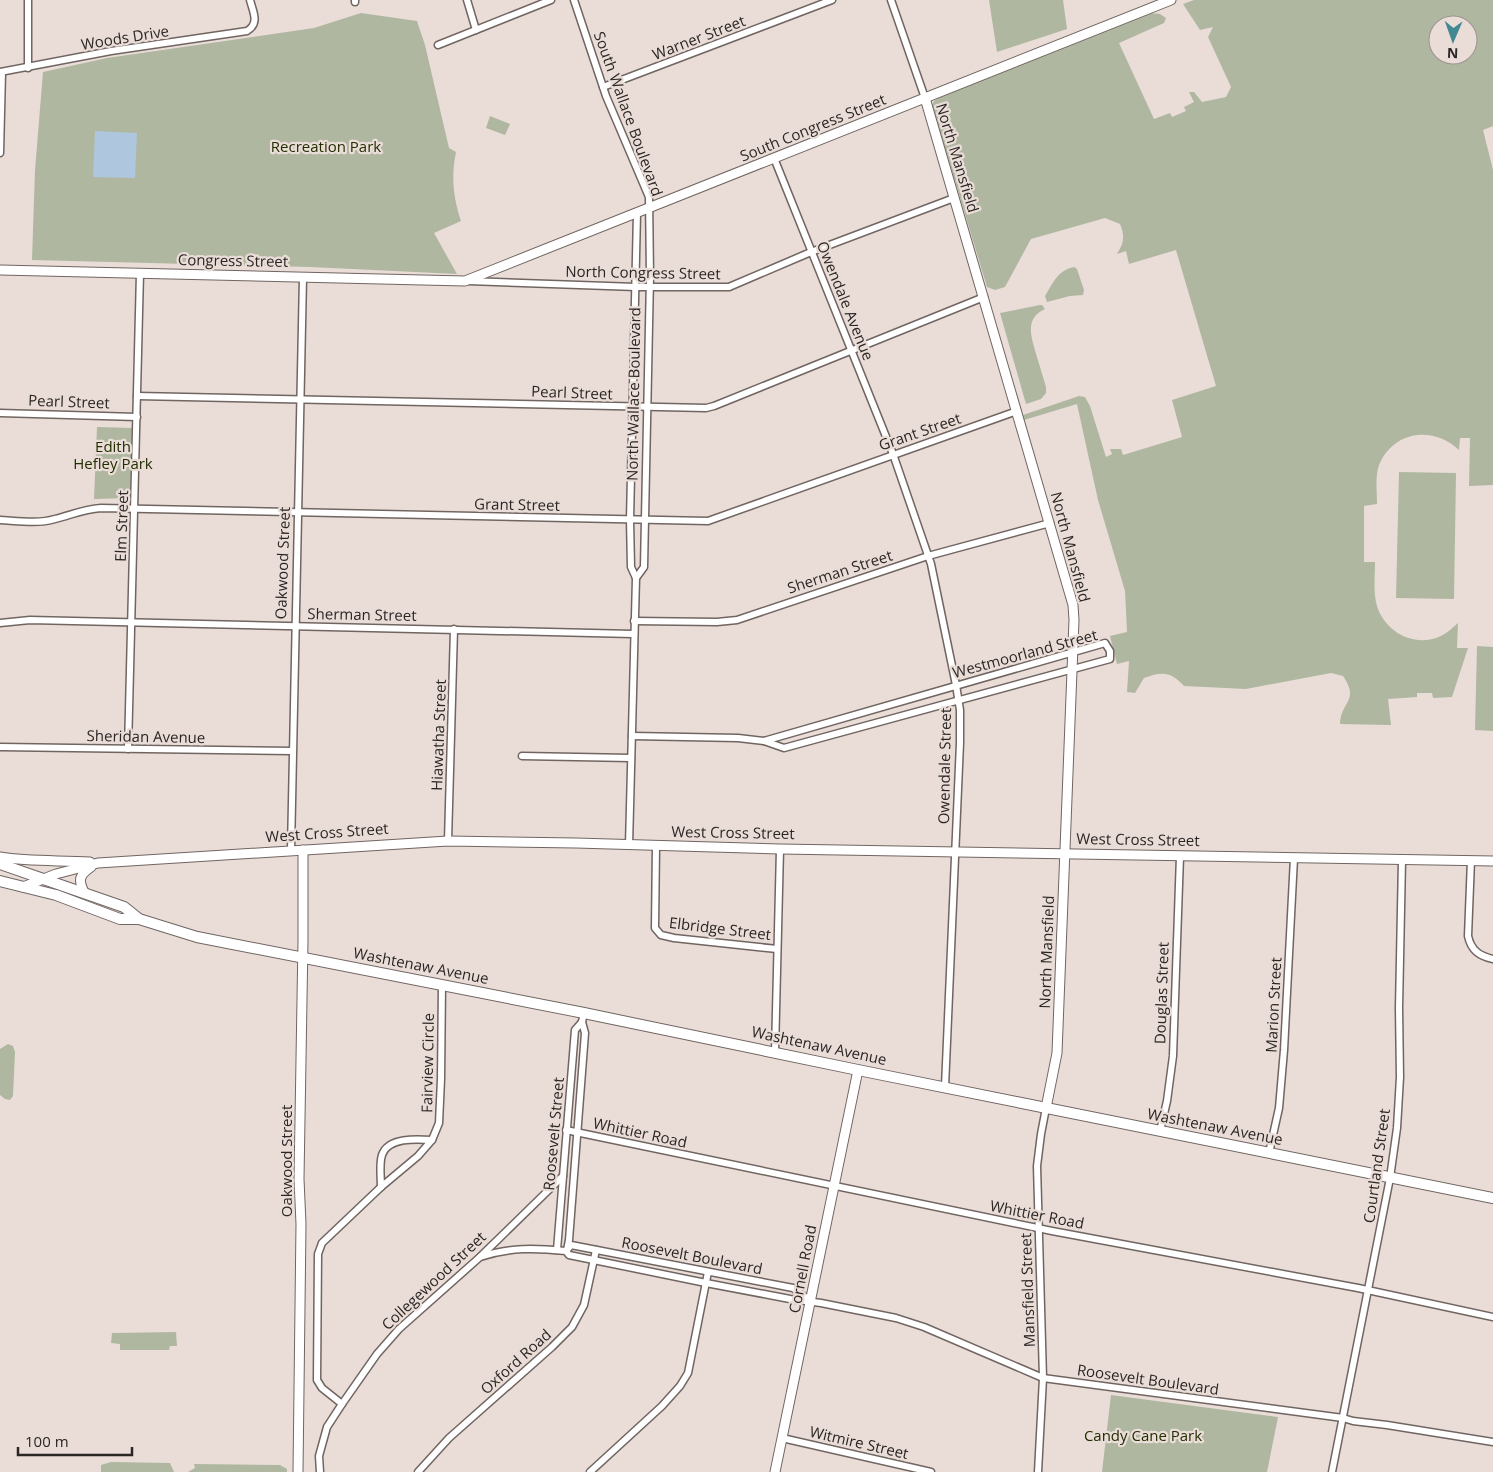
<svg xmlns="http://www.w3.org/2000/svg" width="1493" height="1472" viewBox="0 0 1493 1472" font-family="'Open Sans',sans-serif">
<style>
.green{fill:#afb7a1;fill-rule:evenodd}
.water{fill:#aec7de}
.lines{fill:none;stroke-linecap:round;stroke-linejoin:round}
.street-casing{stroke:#706561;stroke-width:9}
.secondary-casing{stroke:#706561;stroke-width:11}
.primary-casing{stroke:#706561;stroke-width:12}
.street{stroke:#fff;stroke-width:6}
.secondary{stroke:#fff;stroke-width:9}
.primary{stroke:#fff;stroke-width:10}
.labels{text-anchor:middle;stroke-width:4.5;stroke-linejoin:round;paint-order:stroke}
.street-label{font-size:15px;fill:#2a2624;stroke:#eaddd8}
.park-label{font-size:15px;fill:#222e00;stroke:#eaddd8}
</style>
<rect width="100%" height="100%" fill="#eaddd8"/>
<g class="green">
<path d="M 989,0 L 1063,0 L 1067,29 L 997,52 Z"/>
<path d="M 1194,0 L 1493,0 L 1493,126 L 1483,130 L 1493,170 L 1493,485 L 1469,486 L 1470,438 L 1460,438 L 1459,450 C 1433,425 1393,431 1379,465 C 1375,476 1377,492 1377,504 L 1364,506 L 1364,562 L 1375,562 C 1375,576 1373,593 1377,606 C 1386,635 1420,650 1446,633 C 1451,630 1454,626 1458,623 L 1457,648 L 1468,648 L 1452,697 L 1433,698 L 1432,693 L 1417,693 L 1417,697 L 1388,699 L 1391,725 L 1340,724 C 1341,701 1360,701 1343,676 L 1331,673 L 1246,689 L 1184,686 C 1171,672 1163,671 1144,678 L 1135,693 L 1127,692 L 1129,661 L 1117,664 L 1110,636 L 1127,632 L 1125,591 L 1098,500 L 1077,404 L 1024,420 L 1023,415 L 1079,396 L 1085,397 L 1090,406 L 1106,457 L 1112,454 L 1110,449 L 1121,449 L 1123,455 L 1182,437 L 1172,400 L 1216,386 L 1176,250 L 1129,264 L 1126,251 L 1117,254 C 1124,243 1125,236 1120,224 L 1105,218 L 1031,239 L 1005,287 L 995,290 L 987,287 L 932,105 L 934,101 L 946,94 L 1151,13 L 1160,14 L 1166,18 L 1164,23 L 1119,43 L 1154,119 L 1170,113 L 1172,117 L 1186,111 L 1184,107 L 1194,102 L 1189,92 L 1194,92 L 1202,102 L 1226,97 L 1231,87 L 1208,37 L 1213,27 L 1200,30 L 1183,4 ZM 1438,25 L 1468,25 L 1468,55 L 1438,55 Z"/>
<path d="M 361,13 L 417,21 L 425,45 L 449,148 L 456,152 C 451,176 453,197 461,221 L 434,233 L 457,274 L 310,267 L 32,260 L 35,170 L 43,72 L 107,58 L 314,28 Z"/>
<path d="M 490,116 L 510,124 L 505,135 L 486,128 Z"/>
<path d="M 1074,267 L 1077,269 L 1084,290 L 1083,295 L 1070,296 L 1047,302 L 1045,296 C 1053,283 1058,270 1074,267 Z"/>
<path d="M 1040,305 L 1042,305 L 1045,309 C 1023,319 1032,339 1037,357 C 1040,367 1043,377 1046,387 L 1046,393 L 1041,399 L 1026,404 L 1000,313 Z"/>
<path d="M 97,427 L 132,428 L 130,498 L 94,499 Z"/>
<path d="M 1399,472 L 1456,473 L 1454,599 L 1396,598 Z"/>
<path d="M 1477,646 L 1493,647 L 1493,731 L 1475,730 Z"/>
<path d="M 8,1044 L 13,1046 L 15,1052 L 13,1096 L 10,1100 L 5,1099 L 0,1095 L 0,1049 Z"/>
<path d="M 176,1332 L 177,1346 L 170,1346 L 169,1350 L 120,1350 L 120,1344 L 111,1343 L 112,1333 Z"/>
<path d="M 1111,1395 L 1278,1417 L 1267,1472 L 1102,1472 Z"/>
<path d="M 111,1462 L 170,1463 L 174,1472 L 101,1472 L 101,1465 Z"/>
<path d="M 194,1464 L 280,1465 L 287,1469 L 287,1472 L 188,1472 L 195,1468 Z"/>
</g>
<path class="water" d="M 95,131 L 137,133 L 135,178 L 93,177 Z"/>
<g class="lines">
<defs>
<g id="street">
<path d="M 28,0 L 28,68"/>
<path d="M 355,0 L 355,2"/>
<path d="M 467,0 L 476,30"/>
<path d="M 574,0 L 606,96 L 649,197 L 650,277 L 644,567 L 636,578"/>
<path d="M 891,0 L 925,98"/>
<path d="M 438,45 L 551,0"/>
<path d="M 0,72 L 111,51 L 247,31 C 260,23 253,12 250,0"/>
<path d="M 603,87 L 832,0"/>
<path d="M 0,153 L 2,72"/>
<path d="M 774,158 L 893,454 L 931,564 L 956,685 L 960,710 L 960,743 L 945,1087"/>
<path d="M 468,281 L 636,287 L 729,287 L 811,252 L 954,198"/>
<path d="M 137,396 L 706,408 L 714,406 L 984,297"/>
<path d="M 0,413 L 137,417"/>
<path d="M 0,520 C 18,521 38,524 55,519 C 71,515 84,509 101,508 L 708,521 L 1017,411"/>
<path d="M 634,621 L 717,622 L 737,620 L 928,556 L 1050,523"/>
<path d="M 0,623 L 30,620 L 633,634"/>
<path d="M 1105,643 L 1110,651 L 1110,659 L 784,748 L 764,741 Z"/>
<path d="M 632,736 L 738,738 L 764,741"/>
<path d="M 0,747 L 292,751"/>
<path d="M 128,749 L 140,273"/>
<path d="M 522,756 L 631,758"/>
<path d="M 448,841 L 454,629"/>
<path d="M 629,845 L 636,578 L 631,567 L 630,520 L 637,213"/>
<path d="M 656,846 L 655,928 L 661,935 L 674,938 L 777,949"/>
<path d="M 291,850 L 303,277"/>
<path d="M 1471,860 L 1468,936 C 1471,950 1479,956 1493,959"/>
<path d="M 775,1052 L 780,849"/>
<path d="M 566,1130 L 1052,1231 L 1358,1288 L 1493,1317"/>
<path d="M 1160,1131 L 1167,1101 L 1173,1056 L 1180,856"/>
<path d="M 1269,1153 L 1279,1108 L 1284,1050 L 1294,858"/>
<path d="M 381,1187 C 381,1177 379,1164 382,1155 C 388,1137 417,1139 432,1140"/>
<path d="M 557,1250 L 575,1030 L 582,1022"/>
<path d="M 567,1250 L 569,1240 L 585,1033 L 582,1022 L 584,1013"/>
<path d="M 566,1251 L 571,1245 L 793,1288 L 809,1300"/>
<path d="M 480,1257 C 509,1247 536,1248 566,1251 L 569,1255 L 706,1283 L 790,1299 L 821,1303 L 896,1318 L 924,1327 L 1043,1378 L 1343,1418 L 1353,1421 L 1387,1425 L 1493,1442"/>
<path d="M 342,1404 L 322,1388 L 317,1380 L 318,1254 L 322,1243 L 381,1187 L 418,1156 L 432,1140 L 439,1123 L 441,1079 L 442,985"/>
<path d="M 782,1438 L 931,1472"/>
<path d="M 320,1472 L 319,1456 L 327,1427 L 342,1404 L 377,1354 L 399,1329 L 480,1257 L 563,1176"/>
<path d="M 418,1472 L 449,1438 L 552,1347 L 572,1327 L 584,1305 L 596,1250"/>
<path d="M 590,1472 L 662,1406 L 680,1386 L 688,1373 L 708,1272"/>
<path d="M 1038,1472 L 1043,1378 L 1037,1166 L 1041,1134 L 1046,1108"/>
<path d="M 1332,1472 L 1390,1178 L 1397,1128 L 1400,1077 L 1399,1008 L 1402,860"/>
</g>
<g id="secondary">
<path d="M 925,98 L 1073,605 L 1074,620 L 1057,1053 L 1046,1108"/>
<path d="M 0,270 L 465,281 L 1171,0"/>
<path d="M 0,857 C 30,862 60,860 90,862"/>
<path d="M 23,887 L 56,874 L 98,863 L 448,841 L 576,843 L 780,849 L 1493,861"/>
<path d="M 84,892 C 78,880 79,875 91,867"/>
<path d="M 298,1472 L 301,1224 L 299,1179 L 303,940 L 303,850"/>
<path d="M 775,1472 L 858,1070"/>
</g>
<g id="primary">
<path d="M 0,864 L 124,907 L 139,919"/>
<path d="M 0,881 L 56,895 L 120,919 L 139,919 L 197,937 L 584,1013 L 858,1070 L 1493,1198"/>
</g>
</defs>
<use href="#street" class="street-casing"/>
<use href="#secondary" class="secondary-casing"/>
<use href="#primary" class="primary-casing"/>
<use href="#street" class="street"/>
<use href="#secondary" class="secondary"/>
<use href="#primary" class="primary"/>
</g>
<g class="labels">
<g class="street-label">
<text transform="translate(125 38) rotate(-9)" y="5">Woods Drive</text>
<text transform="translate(699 38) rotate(-21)" y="5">Warner Street</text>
<text transform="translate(628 114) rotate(70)" y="5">South Wallace Boulevard</text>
<text transform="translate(813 128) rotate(-22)" y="5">South Congress Street</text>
<text transform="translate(957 158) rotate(73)" y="5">North Mansfield</text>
<text transform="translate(233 261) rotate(1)" y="5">Congress Street</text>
<text transform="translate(643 273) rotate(1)" y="5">North Congress Street</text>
<text transform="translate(845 301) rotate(68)" y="5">Owendale Avenue</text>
<text transform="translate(572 393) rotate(2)" y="5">Pearl Street</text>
<text transform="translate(634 394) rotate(-89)" y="5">North Wallace Boulevard</text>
<text transform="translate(69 402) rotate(2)" y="5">Pearl Street</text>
<text transform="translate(920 432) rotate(-19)" y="5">Grant Street</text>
<text transform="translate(517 505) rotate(1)" y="5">Grant Street</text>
<text transform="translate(122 526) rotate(-88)" y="5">Elm Street</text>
<text transform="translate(1070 547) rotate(75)" y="5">North Mansfield</text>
<text transform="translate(283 563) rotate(-88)" y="5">Oakwood Street</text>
<text transform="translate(840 572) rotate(-18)" y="5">Sherman Street</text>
<text transform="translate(362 615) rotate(1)" y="5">Sherman Street</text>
<text transform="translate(1025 654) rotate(-15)" y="5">Westmoorland Street</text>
<text transform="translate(439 735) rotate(-88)" y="5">Hiawatha Street</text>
<text transform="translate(146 737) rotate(1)" y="5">Sheridan Avenue</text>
<text transform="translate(945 766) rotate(-89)" y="5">Owendale Street</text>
<text transform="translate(327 833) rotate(-4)" y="5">West Cross Street</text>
<text transform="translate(733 833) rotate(1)" y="5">West Cross Street</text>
<text transform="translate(1138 840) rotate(1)" y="5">West Cross Street</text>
<text transform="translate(720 929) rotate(7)" y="5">Elbridge Street</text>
<text transform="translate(1047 952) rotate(-88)" y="5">North Mansfield</text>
<text transform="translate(421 966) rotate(11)" y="5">Washtenaw Avenue</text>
<text transform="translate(1162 993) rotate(-88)" y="5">Douglas Street</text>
<text transform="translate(1274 1005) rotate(-87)" y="5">Marion Street</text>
<text transform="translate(819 1046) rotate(12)" y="5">Washtenaw Avenue</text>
<text transform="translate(428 1063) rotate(-89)" y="5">Fairview Circle</text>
<text transform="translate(1215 1127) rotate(11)" y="5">Washtenaw Avenue</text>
<text transform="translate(640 1133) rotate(12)" y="5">Whittier Road</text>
<text transform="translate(554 1134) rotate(-85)" y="5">Roosevelt Street</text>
<text transform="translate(287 1161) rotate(-90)" y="5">Oakwood Street</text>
<text transform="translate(1377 1166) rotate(-82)" y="5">Courtland Street</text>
<text transform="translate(1037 1215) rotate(11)" y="5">Whittier Road</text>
<text transform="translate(692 1256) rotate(11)" y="5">Roosevelt Boulevard</text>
<text transform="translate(803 1269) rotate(-79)" y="5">Cornell Road</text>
<text transform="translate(434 1281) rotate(-43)" y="5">Collegewood Street</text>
<text transform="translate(1028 1290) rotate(-92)" y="5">Mansfield Street</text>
<text transform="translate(516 1362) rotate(-42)" y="5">Oxford Road</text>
<text transform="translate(1148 1380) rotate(8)" y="5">Roosevelt Boulevard</text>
<text transform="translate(859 1443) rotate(13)" y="5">Witmire Street</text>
</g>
<g class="park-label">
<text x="326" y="152">Recreation Park</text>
<text x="113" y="452">Edith<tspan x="113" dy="17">Hefley Park</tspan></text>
<text x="1143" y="1441">Candy Cane Park</text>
</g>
</g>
<g transform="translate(1453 40) rotate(182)"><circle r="24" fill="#eaddd8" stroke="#9d9490"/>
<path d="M0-4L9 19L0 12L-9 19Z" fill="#438993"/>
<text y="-8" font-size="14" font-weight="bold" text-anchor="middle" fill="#2a2624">N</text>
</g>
<path d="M18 1447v8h114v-8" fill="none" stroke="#2a2624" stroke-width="2.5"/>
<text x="25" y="1447" font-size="15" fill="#2a2624" stroke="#eaddd8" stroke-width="4" paint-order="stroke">100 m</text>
</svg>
